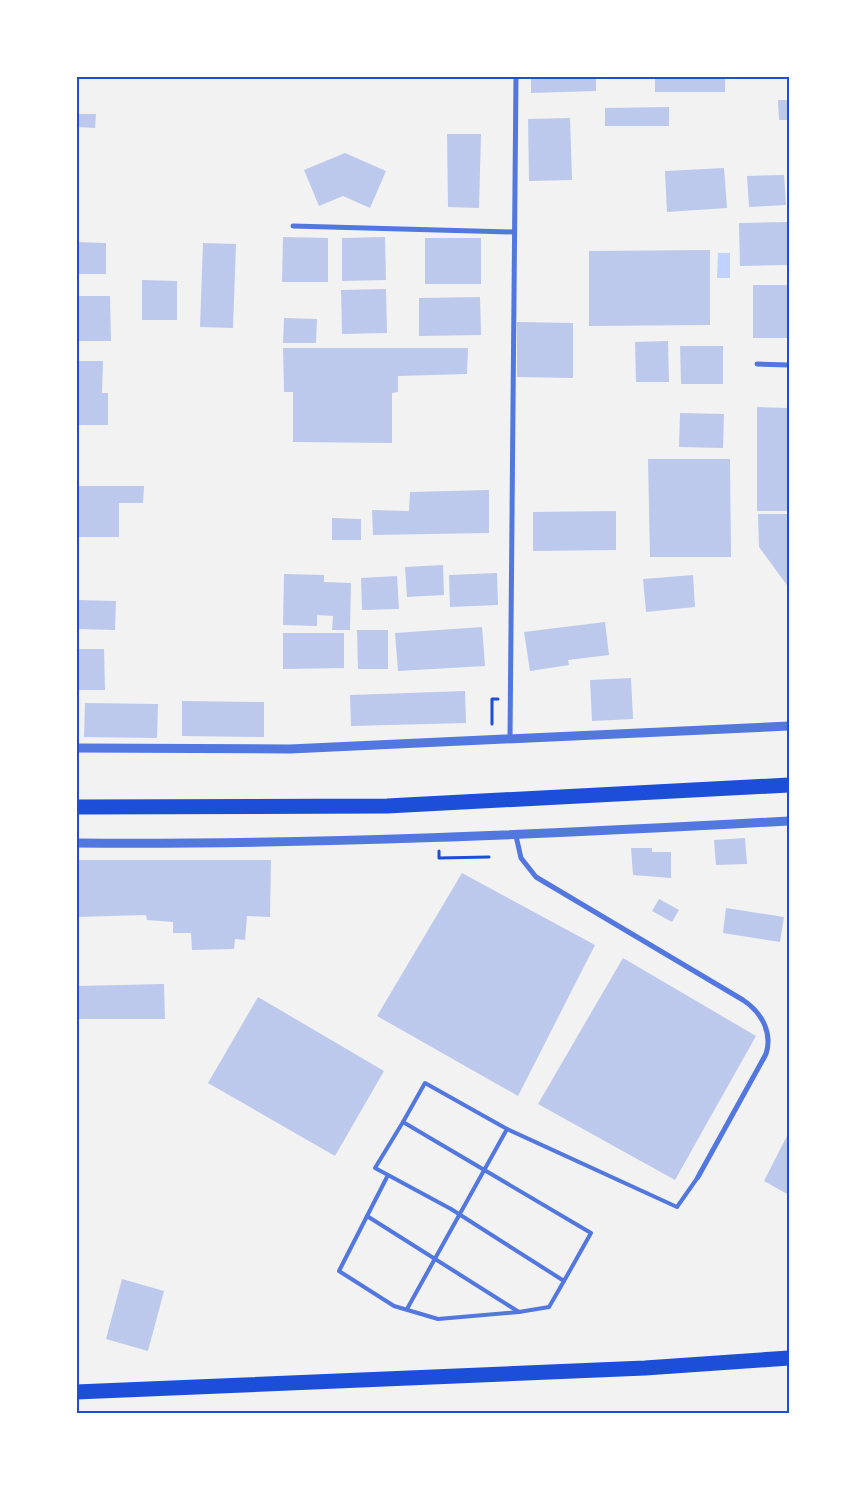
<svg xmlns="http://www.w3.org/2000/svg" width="865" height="1489" viewBox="0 0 865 1489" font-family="'Public Sans',sans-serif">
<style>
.water{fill:#bfd3fe}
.building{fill:#bdc9ec}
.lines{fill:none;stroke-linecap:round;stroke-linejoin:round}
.path{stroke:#1d4ed8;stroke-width:3}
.service{stroke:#5277de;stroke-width:4}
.minor{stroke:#5277de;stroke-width:5}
.tertiary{stroke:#5277de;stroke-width:9}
.motorway{stroke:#1d4ed8;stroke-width:15}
.neatline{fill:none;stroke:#1d4ed8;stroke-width:2}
</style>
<rect width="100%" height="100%" fill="#f2f2f2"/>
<path class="water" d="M 718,253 L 730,253 L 730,278 L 717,278 Z"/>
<g class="building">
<path d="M 531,76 L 596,76 L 596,91 L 531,93 Z"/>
<rect x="655" y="76" width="70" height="16"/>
<path d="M 778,100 L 789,100 L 789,120 L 779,120 Z"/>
<path d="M 669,107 L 669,126 L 605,126 L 605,108 Z"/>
<path d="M 79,114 L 96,114 L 95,128 L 78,127 Z"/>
<path d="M 570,118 L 572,180 L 529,181 L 528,119 Z"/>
<path d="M 447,134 L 481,134 L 479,208 L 448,207 Z"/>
<path d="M 345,153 L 386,171 L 370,208 L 343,196 L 319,206 L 304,170 Z"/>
<path d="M 724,168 L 727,208 L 667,212 L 665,171 Z"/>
<path d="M 784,175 L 786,205 L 749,207 L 747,176 Z"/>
<path d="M 787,222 L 788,265 L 740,266 L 739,223 Z"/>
<path d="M 283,237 L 328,238 L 328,282 L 282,282 Z"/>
<path d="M 385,237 L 386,280 L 342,281 L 342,238 Z"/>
<rect x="425" y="238" width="56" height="46"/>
<path d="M 76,242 L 106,243 L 106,274 L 76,274 Z"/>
<path d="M 203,243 L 236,244 L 233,328 L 200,327 Z"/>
<path d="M 710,250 L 710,325 L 589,326 L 589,251 Z"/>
<path d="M 142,280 L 177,281 L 177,320 L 142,320 Z"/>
<rect x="753" y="285" width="36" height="53"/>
<path d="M 386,289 L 387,333 L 342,334 L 341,290 Z"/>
<path d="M 76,296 L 110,296 L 111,341 L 76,341 Z"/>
<path d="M 480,297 L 481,335 L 419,336 L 419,298 Z"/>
<path d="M 284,318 L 317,319 L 316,343 L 283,343 Z"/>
<path d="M 517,322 L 573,323 L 573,378 L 517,377 Z"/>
<path d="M 668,341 L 669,382 L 636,382 L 635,342 Z"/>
<path d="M 680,346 L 723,346 L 723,384 L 681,384 Z"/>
<path d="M 283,348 L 468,348 L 467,374 L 398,376 L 398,392 L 392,393 L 392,443 L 293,442 L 293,392 L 284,392 Z"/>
<path d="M 76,361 L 103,361 L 102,393 L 108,393 L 108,425 L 76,425 Z"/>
<path d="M 757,407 L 789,408 L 789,511 L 757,511 Z"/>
<path d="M 680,413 L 724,414 L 723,448 L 679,447 Z"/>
<path d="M 648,459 L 730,459 L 731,557 L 650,557 Z"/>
<path d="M 76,486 L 144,486 L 143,503 L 119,503 L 119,537 L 76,537 Z"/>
<path d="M 489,490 L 489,533 L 373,535 L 372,510 L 409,511 L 410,492 Z"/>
<path d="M 616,511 L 616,550 L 533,551 L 533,512 Z"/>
<path d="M 758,514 L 789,514 L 789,588 L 759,547 Z"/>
<path d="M 332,518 L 361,519 L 361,540 L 332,540 Z"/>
<path d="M 443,565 L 444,595 L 407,597 L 405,567 Z"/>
<path d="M 497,573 L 498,605 L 450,607 L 449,575 Z"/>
<path d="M 284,574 L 324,575 L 324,582 L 351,583 L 350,630 L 332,630 L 333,616 L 317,615 L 317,626 L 283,625 Z"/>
<path d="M 693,575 L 695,607 L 646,612 L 643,579 Z"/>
<path d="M 397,576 L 399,609 L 362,610 L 361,578 Z"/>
<path d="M 76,600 L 116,601 L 115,630 L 76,629 Z"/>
<path d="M 605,622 L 609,655 L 568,660 L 569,665 L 530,671 L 524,632 Z"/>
<path d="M 482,627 L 485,666 L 398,671 L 395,633 Z"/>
<path d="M 357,630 L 388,630 L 388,669 L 358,669 Z"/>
<path d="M 283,633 L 344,633 L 344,668 L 283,669 Z"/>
<path d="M 76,649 L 104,649 L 105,690 L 76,690 Z"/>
<path d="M 631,678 L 633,719 L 592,721 L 590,680 Z"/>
<path d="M 465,691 L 466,723 L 351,726 L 350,695 Z"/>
<path d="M 182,701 L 264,702 L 264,737 L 182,736 Z"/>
<path d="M 85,703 L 158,704 L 157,738 L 84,737 Z"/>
<path d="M 745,838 L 747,864 L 716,865 L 714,840 Z"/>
<path d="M 631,848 L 652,848 L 652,852 L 671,852 L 671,878 L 633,875 Z"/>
<path d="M 76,860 L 271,860 L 270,917 L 247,916 L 245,940 L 235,939 L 234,949 L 192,950 L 191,933 L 173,933 L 173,922 L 147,920 L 146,915 L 76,917 Z"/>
<path d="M 462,873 L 595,945 L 518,1096 L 377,1016 Z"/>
<path d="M 659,899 L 679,910 L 672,922 L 652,911 Z"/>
<path d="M 726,908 L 784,917 L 780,942 L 723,933 Z"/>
<path d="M 623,958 L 756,1036 L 675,1180 L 538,1104 Z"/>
<path d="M 164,984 L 165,1019 L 76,1019 L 76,986 Z"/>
<path d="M 258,997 L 384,1071 L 335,1156 L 208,1083 Z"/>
<path d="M 789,1132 L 789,1195 L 764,1181 Z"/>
<path d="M 122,1279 L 164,1291 L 148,1351 L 106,1339 Z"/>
</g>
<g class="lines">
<g class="path">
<path d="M 492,724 L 492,699 L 498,699"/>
<path d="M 439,851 L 439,858 L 489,857"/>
</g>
<g class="service">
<path d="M 403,1122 L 425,1083 L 507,1129 L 407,1309"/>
<path d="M 507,1129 L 677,1207 L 698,1177"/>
<path d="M 388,1175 L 375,1168 L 403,1122 L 591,1233 L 564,1281 L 451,1209 L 388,1175 L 339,1271 L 394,1306 L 438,1319 L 519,1312"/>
<path d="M 367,1216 L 519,1312 L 549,1307 L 564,1281"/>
</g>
<g class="minor">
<path d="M 293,226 L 513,232"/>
<path d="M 757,364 L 789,365"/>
<path d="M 510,739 L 516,76"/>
<path d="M 516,836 L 521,858 L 536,877 L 743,1000 C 761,1012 773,1032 766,1054 L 698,1177"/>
</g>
<g class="tertiary">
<path d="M 76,748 L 290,749 L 789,726"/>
<path d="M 76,843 C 314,845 551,834 789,821"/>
</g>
<g class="motorway">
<path d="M 76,807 L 387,806 L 789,785"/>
<path d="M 76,1392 L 645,1368 L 789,1358"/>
</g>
</g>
<rect width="865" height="1489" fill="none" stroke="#ffffff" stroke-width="155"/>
<rect x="78" y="78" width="710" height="1334" class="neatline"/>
</svg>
